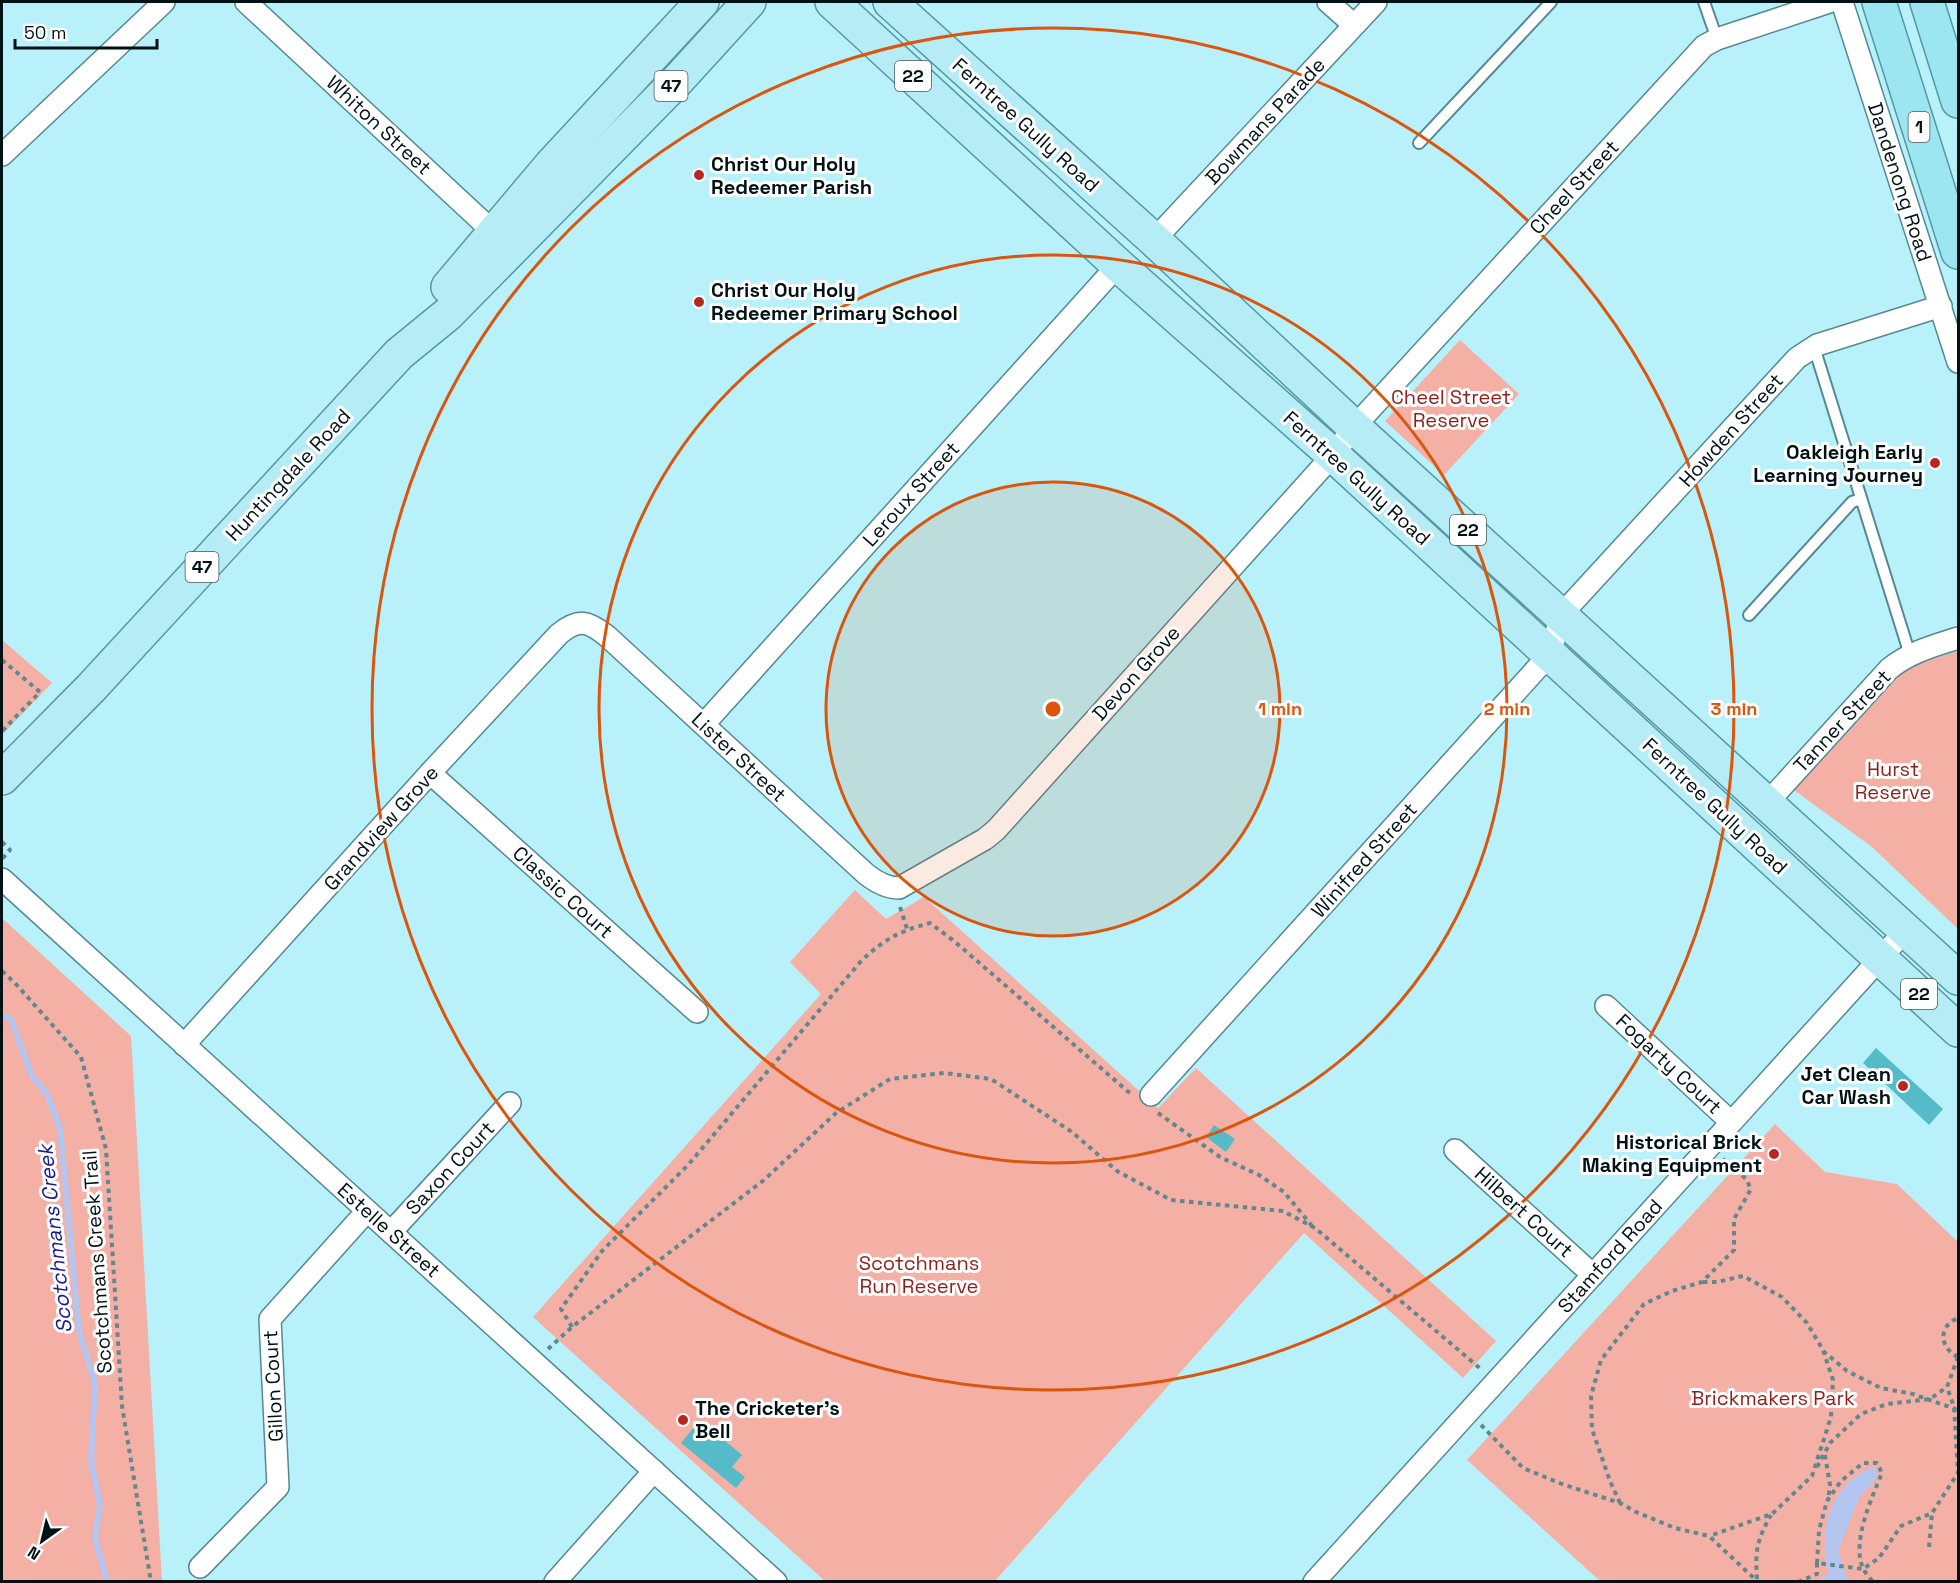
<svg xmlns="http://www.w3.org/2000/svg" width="1960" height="1583" viewBox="0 0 1960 1583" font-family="'Space Grotesk',sans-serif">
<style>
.green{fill:#f5b0a6}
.water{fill:#b4c5f0}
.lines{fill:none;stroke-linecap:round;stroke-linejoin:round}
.stream{stroke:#b4c5f0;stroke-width:6}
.building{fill:#55bbc9}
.service-casing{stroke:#548992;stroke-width:14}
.minor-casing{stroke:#548992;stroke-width:24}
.primary-casing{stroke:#5598a2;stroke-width:36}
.trunk-casing{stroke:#5598a2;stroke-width:36}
.path{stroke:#62888e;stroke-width:4;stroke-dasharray:4.5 4.5;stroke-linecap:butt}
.service{stroke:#fff;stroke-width:10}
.minor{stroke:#fff;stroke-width:21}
.primary{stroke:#b5ecf5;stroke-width:33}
.trunk{stroke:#9ce6f2;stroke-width:33}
.ring{fill:none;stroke:#dc550c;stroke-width:3}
.poi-dot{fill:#b62720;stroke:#fff;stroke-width:2}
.labels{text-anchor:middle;stroke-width:6;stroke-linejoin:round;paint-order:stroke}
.shield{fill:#fff;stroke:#4c595b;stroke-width:1.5}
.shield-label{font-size:18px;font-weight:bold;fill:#001215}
.street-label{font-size:20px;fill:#001215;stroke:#fff}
.poi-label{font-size:20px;font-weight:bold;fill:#001215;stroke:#fff;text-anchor:start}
.park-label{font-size:20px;fill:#901d17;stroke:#fff}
.water-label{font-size:21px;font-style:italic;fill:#151b95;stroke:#fff}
.centre{fill:#dc550c;stroke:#fff;stroke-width:3}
.ring-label{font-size:18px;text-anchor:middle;font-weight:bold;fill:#dc550c;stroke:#fff;stroke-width:6;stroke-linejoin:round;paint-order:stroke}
</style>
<rect width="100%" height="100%" fill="#b9f1fa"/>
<g class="green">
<path d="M 1460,340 L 1519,394 L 1444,475 L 1385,421 Z"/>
<path d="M 2,640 L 52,683 L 2,735 Z"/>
<path d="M 1958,651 L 1958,929 L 1872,847 L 1794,790 L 1907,667 Z"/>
<path d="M 855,890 L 886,919 L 924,897 L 1158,1108 L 1196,1068 L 1496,1341 L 1463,1378 L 1304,1233 L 995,1581 L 826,1582 L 533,1317 L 821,994 L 790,962 Z"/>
<path d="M 2,918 L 131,1036 L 162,1581 L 2,1581 Z"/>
<path d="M 1775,1124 L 1825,1172 L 1897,1184 L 1958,1242 L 1958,1581 L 1600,1581 L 1467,1460 Z"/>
</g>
<path class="water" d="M 1873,1467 L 1878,1472 L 1875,1481 L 1860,1496 L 1838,1551 L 1848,1581 L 1817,1581 L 1828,1574 C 1826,1562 1824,1549 1825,1537 C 1826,1506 1845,1477 1873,1467 Z"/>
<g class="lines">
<path class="stream" d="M 2,1015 L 11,1019 L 32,1076 L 47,1094 L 60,1128 L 79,1331 L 95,1383 L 91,1461 L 100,1505 L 95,1537 L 107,1582"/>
</g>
<g class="building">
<path d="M 1876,1048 L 1943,1109 L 1929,1125 L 1863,1063 Z"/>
<path d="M 1214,1125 L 1235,1139 L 1226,1152 L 1206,1137 Z"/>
<path d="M 700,1420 L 742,1455 L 732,1467 L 745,1477 L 736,1488 L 681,1443 Z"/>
</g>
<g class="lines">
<defs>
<g id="service">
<path d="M 1704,2 L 1717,39"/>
<path d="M 1419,143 L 1551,2"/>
<path d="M 1814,347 L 1910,655"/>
<path d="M 1749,615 L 1852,502 L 1861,499"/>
</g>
<g id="minor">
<path d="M 246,2 L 502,240"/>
<path d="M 1328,2 L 1354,25"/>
<path d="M 1842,2 L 1958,362"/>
<path d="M 2,155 L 164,2"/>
<path d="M 1154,240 L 1376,2"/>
<path d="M 704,724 L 1118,265"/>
<path d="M 430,773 L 697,1012"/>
<path d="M 1767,803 L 1889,669 C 1910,652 1933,646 1958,638"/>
<path d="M 2,879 L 776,1582"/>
<path d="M 1606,1006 L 1731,1122"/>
<path d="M 184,1045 L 430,773 L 559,634 C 579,618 588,621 607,636 L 866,874 C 876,882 886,888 899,888 L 985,839 L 996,830 L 1333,455 L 1354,427 L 1704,46 L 1717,39 L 1829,2"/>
<path d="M 1151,1095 L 1550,654 L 1561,615 L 1797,358 L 1817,345 L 1941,306"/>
<path d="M 1455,1150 L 1593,1275"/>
<path d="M 391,1232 L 510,1103"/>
<path d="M 200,1567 L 278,1487 L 270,1319 L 367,1211"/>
<path d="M 555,1582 L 654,1471"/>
<path d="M 1314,1582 L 1906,930"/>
</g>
<g id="primary">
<path d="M 832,2 L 1118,265 L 1333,455 L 1958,1030"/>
<path d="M 890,2 L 1154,240 L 1354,427 L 1958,978"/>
<path d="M 448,287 L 551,165 L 702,2"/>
<path d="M 2,778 L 91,688 L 399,354 L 448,314 L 677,81 L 749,2"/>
</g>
<g id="trunk">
<path d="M 1879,2 L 1958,252"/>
<path d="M 1927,2 L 1958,101"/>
</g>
</defs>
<use href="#service" class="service-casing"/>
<use href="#minor" class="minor-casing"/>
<use href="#primary" class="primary-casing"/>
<use href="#trunk" class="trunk-casing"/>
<g class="path">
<path d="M 2,660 L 40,692 L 2,731"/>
<path d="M 2,842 L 10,850 L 2,859"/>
<path d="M 900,907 L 907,929"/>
<path d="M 2,971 L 15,983 L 81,1057 L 106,1149 L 122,1406 L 151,1582"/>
<path d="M 1158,1113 L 1220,1157 L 1259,1175 L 1284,1192 L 1312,1226"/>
<path d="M 1703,1282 L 1717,1282 L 1743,1276 L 1782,1297 L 1807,1323 L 1823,1350 L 1833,1380 L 1831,1417 L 1812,1476 L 1772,1514 L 1709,1536"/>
<path d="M 572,1327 L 561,1309 L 602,1251 L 688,1165 L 862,960 C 886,938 900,931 930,923 L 954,941 L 1132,1095"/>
<path d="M 548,1349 L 572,1327 L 764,1180 L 836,1113 L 890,1079 L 944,1073 L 991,1079 L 1072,1132 L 1117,1171 L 1171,1200 L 1283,1211 L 1315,1228 L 1482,1370"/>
<path d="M 1823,1351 L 1847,1371 L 1881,1388 L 1913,1394 L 1958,1410"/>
<path d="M 1958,1357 L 1947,1387 L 1954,1407 L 1958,1473"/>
<path d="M 1958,1357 C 1939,1348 1938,1326 1958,1318"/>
<path d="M 1481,1425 L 1523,1468 L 1562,1484 L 1620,1503 L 1636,1512 L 1675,1528 L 1709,1536 L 1758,1582"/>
<path d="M 1825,1455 L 1830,1485 L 1828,1501"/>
<path d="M 1817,1467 L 1830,1443 L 1861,1414 L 1887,1404 L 1930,1399 L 1947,1387"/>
<path d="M 1620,1503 L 1610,1481 L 1592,1429 L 1591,1396 L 1601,1360 L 1644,1304 L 1672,1291 L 1702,1282 L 1734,1250 L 1734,1219 L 1751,1189 L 1746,1179 L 1723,1159"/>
<path d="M 1929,1547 L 1932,1513"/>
<path d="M 1817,1563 L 1819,1530 L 1827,1501 L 1841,1481 L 1863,1463 L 1877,1463 L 1882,1473 C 1872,1497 1850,1545 1864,1570 C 1866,1574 1870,1578 1873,1582"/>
<path d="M 1757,1579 C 1755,1550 1757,1540 1771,1515"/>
<path d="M 1798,1582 L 1817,1574 L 1817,1563 L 1863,1569 L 1879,1558 L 1901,1526 L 1932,1513 L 1958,1473"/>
</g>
<use href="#service" class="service"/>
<use href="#minor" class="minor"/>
<use href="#primary" class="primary"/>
<use href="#trunk" class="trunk"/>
</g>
<circle cx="1053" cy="709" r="227" fill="#dc550c" fill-opacity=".12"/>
<g class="ring">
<circle cx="1053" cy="709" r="227"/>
<circle cx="1053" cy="709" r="454"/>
<circle cx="1053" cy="709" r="681"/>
</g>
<g class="poi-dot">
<circle cx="699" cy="175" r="6"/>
<circle cx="699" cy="302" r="6"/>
<circle cx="1935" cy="463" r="6"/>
<circle cx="1903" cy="1086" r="6"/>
<circle cx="1774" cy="1154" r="6"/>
<circle cx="683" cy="1420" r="6"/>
</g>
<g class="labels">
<g class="shield">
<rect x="895" y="61" width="36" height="30" rx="4.5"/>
<rect x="654.5" y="71" width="33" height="30" rx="4.5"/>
<rect x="1908.5" y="112" width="21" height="30" rx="4.5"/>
<rect x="1450" y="515" width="36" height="30" rx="4.5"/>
<rect x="185.5" y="552" width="33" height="30" rx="4.5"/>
<rect x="1901" y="979" width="36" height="30" rx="4.5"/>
</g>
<g class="shield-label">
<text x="913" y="82">22</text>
<text x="671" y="92">47</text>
<text x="1919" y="133">1</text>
<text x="1468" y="536">22</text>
<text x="202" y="573">47</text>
<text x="1919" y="1000">22</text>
</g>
<g class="street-label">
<text transform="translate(1265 121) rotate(-47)" y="7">Bowmans Parade</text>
<text transform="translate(379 125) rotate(43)" y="7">Whiton Street</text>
<text transform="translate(1026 125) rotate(42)" y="7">Ferntree Gully Road</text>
<text transform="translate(1900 182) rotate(72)" y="7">Dandenong Road</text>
<text transform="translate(1574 187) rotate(-47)" y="7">Cheel Street</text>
<text transform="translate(1731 430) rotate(-48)" y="7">Howden Street</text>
<text transform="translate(288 475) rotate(-47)" y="7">Huntingdale Road</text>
<text transform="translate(1357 478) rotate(42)" y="7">Ferntree Gully Road</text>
<text transform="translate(911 494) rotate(-48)" y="7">Leroux Street</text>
<text transform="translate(1136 673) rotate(-48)" y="7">Devon Grove</text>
<text transform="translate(1842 721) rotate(-47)" y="7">Tanner Street</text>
<text transform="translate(739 757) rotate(43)" y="7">Lister Street</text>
<text transform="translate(1715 806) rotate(43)" y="7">Ferntree Gully Road</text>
<text transform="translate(381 828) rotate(-48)" y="7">Grandview Grove</text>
<text transform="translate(1364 860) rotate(-48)" y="7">Winifred Street</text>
<text transform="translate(563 892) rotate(42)" y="7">Classic Court</text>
<text transform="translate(1669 1064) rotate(43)" y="7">Fogarty Court</text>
<text transform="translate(450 1168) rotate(-47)" y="7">Saxon Court</text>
<text transform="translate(1524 1212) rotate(42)" y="7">Hilbert Court</text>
<text transform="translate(389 1230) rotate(42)" y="7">Estelle Street</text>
<text transform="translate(1610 1256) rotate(-48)" y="7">Stamford Road</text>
<text transform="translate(97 1262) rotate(-94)" y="7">Scotchmans Creek Trail</text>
<text transform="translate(273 1386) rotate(-93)" y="7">Gillon Court</text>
</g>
<g class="poi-label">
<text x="711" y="171">Christ Our Holy<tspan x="711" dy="23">Redeemer Parish</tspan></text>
<text x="711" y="297">Christ Our Holy<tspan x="711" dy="23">Redeemer Primary School</tspan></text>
<text x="1923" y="459" text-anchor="end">Oakleigh Early<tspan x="1923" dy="23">Learning Journey</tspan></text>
<text x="1891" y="1081" text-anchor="end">Jet Clean<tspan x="1891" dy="23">Car Wash</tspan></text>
<text x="1762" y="1149" text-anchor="end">Historical Brick<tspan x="1762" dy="23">Making Equipment</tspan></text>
<text x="695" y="1415">The Cricketer's<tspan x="695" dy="23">Bell</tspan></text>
</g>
<g class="park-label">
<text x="1451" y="404">Cheel Street<tspan x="1451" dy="23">Reserve</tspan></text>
<text x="1893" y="776">Hurst<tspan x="1893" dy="23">Reserve</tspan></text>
<text x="919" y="1270">Scotchmans<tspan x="919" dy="23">Run Reserve</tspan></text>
<text x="1773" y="1405">Brickmakers Park</text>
</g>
<g class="water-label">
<text transform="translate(55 1239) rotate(-96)" y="7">Scotchmans Creek</text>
</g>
</g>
<circle cx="1053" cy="709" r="9" class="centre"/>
<g class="ring-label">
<text x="1280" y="715">1 min</text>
<text x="1507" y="715">2 min</text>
<text x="1734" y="715">3 min</text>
</g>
<rect width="1960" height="1583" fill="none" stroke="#001215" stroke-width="6"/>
<g transform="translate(42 1541) rotate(214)" stroke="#ffffff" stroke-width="4.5" paint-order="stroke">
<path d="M0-4.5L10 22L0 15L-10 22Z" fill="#001215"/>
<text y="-9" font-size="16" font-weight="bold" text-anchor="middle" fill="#001215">N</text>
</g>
<path d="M15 39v9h142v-9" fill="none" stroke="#001215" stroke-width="3"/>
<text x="24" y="39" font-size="18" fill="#001215" stroke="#ffffff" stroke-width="4.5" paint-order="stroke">50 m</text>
</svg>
